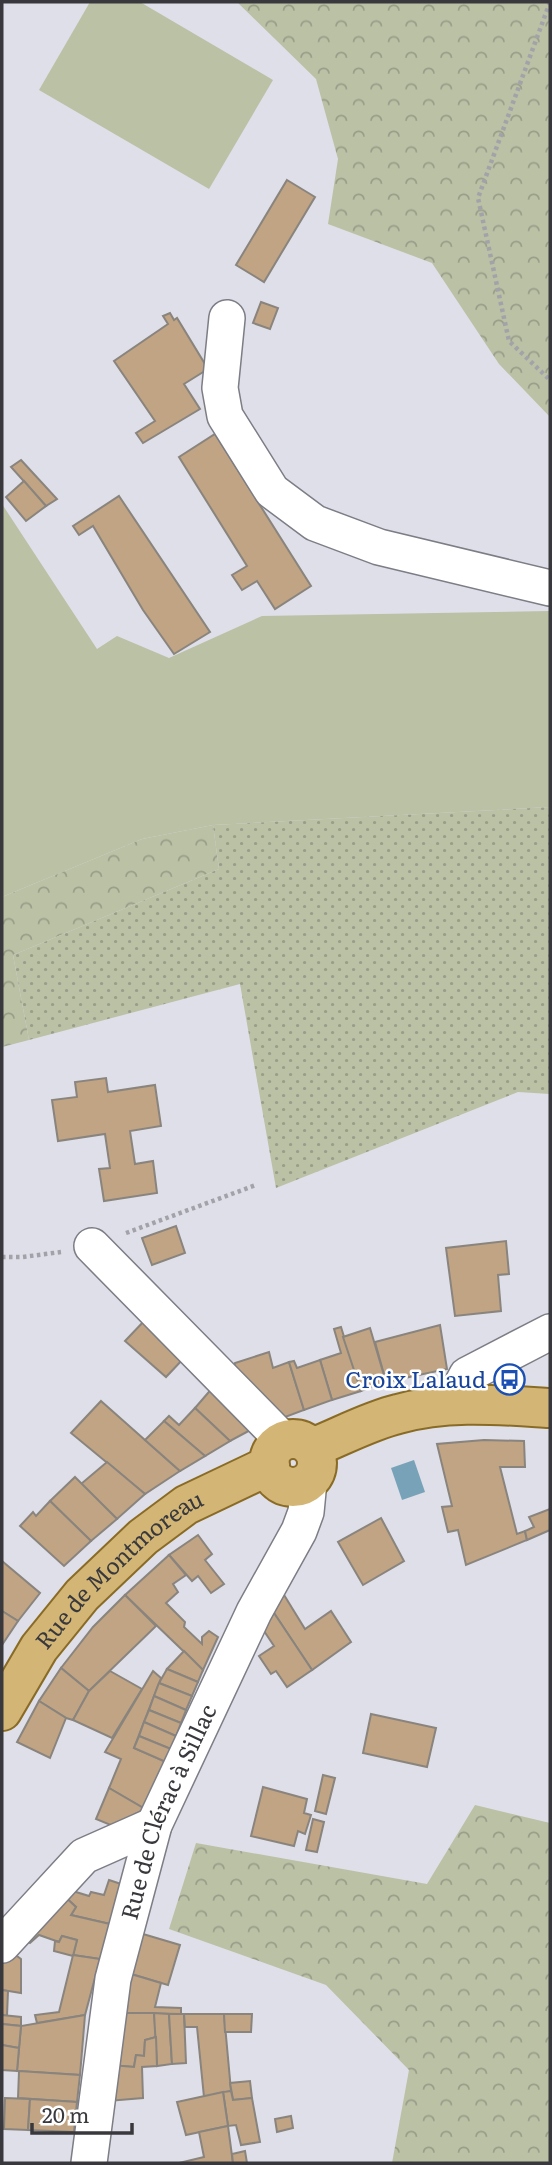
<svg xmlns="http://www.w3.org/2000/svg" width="552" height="2165" viewBox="0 0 552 2165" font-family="Literata,serif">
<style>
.green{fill:#bac1a5}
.forest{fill:url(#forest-crowns)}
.garden{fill:url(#garden-dots)}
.water{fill:#78a2b8}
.building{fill:#c0a483;stroke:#8a847e;stroke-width:2}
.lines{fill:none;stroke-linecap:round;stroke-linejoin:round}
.minor-casing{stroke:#7c7d85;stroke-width:38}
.major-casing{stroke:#8a6b26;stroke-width:42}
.path{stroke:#a2a2a9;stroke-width:4.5;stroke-dasharray:3.5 3.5;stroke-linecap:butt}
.minor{stroke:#fff;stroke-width:35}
.major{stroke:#d3b675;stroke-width:38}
.labels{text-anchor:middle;stroke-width:5;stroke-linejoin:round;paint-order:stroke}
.transit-label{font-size:23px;fill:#164399;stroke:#fff;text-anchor:end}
.street-label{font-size:23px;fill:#39393d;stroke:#fff}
</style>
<defs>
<pattern id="forest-crowns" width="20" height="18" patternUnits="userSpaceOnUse" patternTransform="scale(1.75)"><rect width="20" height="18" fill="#bac1a5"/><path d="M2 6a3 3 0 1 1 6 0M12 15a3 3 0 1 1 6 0" fill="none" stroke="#989e88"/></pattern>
<pattern id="garden-dots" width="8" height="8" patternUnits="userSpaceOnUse" patternTransform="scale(1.75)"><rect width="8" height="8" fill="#bac1a5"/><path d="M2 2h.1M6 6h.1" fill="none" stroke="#989e88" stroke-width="1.8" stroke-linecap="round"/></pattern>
</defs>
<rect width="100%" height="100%" fill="#dedfe8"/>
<g class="green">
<path d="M 90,2 L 140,2 L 273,80 L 209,189 L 39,90 Z"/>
<path d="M 2,504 L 97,649 L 117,636 L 169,658 L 262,616 L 550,611 L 550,807 L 213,825 L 142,839 L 2,897 Z"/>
</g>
<g class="forest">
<path d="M 237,2 L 550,2 L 550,417 L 499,364 L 432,263 L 328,224 L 338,159 L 316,79 Z"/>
<path d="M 213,825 L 219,869 L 13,955 L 29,1040 L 2,1047 L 2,897 L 142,839 Z"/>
<path d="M 475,1805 L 550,1823 L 550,2163 L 392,2163 L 409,2070 L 326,1985 L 169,1929 L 196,1843 L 427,1884 Z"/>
</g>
<path class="garden" d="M 550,807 L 550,1094 L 518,1092 L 276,1188 L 240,984 L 29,1040 L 13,955 L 219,869 L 213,825 Z"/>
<path class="water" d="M 414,1460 L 425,1492 L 402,1500 L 391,1468 Z"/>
<g class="building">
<path d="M 287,180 L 315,197 L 264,282 L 236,265 Z"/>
<path d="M 261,302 L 278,308 L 270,329 L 253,323 Z"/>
<path d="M 170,313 L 174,320 L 177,318 L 208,369 L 184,384 L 200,409 L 143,443 L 136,433 L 155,421 L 114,361 L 168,324 L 163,316 Z"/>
<path d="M 215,434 L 311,586 L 275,609 L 257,581 L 242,590 L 232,575 L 247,566 L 179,457 Z"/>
<path d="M 21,460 L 57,499 L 46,506 L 11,467 Z"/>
<path d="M 24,481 L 46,506 L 26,521 L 6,497 Z"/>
<path d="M 119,496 L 210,632 L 174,654 L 143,610 L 93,526 L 79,535 L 73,526 Z"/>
<path d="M 106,1078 L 108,1092 L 155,1085 L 161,1126 L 130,1131 L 135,1164 L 153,1161 L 157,1193 L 104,1201 L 99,1169 L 110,1168 L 105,1134 L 58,1141 L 52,1100 L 77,1097 L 75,1082 Z"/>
<path d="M 176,1226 L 185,1253 L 152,1265 L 142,1238 Z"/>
<path d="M 506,1241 L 509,1274 L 498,1275 L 501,1311 L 455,1316 L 446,1248 Z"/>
<path d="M 146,1319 L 185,1357 L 166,1377 L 125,1341 Z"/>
<path d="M 440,1325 L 447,1369 L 386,1382 L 375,1342 Z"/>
<path d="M 341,1327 L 361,1391 L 332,1400 L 320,1360 L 341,1353 L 334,1329 Z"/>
<path d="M 370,1328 L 386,1382 L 361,1391 L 343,1337 Z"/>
<path d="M 269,1352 L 273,1368 L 289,1362 L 304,1410 L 277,1420 L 233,1373 L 235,1363 Z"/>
<path d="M 320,1360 L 332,1400 L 304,1410 L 289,1362 L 294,1361 L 297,1368 Z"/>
<path d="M 214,1386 L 256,1427 L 230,1441 L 195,1408 Z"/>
<path d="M 101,1401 L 145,1440 L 180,1471 L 145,1494 L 71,1433 Z"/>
<path d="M 195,1408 L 230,1441 L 205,1456 L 164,1421 L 169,1416 L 179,1425 Z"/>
<path d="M 164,1421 L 205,1456 L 180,1471 L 145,1440 Z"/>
<path d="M 484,1440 L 524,1441 L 525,1467 L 500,1467 L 517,1534 L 525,1531 L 527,1540 L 466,1565 L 458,1530 L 448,1532 L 442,1507 L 452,1506 L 437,1444 Z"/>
<path d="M 107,1462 L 145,1494 L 117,1519 L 81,1484 Z"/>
<path d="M 75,1477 L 117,1519 L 91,1541 L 50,1501 Z"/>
<path d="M 50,1501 L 91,1541 L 64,1566 L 20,1526 L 33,1512 L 36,1516 Z"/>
<path d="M 550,1509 L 550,1530 L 527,1540 L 525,1531 L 534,1527 L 529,1517 Z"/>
<path d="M 381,1518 L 404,1561 L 363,1585 L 338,1542 Z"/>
<path d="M 198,1535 L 212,1554 L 205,1560 L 224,1584 L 211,1593 L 198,1576 L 192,1581 L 169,1555 Z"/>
<path d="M 169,1555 L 186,1575 L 173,1584 L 178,1592 L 166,1603 L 185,1622 L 184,1627 L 202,1644 L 202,1637 L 209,1631 L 218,1637 L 203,1670 L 125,1595 Z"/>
<path d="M 2,1561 L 40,1593 L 18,1621 L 2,1611 Z"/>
<path d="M 281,1590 L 305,1629 L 331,1611 L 351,1642 L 312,1670 L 270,1607 Z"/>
<path d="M 125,1595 L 156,1626 L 89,1691 L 61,1668 L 93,1627 Z"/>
<path d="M 270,1607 L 312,1670 L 287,1687 L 276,1671 L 271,1674 L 259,1656 L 274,1646 L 260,1625 Z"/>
<path d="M 2,1611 L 18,1621 L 2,1645 Z"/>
<path d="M 184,1651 L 203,1670 L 198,1682 L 167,1669 Z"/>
<path d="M 61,1668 L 89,1691 L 73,1720 L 66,1718 L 39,1701 Z"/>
<path d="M 167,1669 L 198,1682 L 192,1696 L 159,1683 Z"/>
<path d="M 110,1671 L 142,1689 L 112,1738 L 73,1720 L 89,1691 Z"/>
<path d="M 153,1671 L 161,1678 L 134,1748 L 166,1762 L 145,1809 L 109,1788 L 121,1759 L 105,1752 Z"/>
<path d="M 159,1683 L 192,1696 L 186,1710 L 154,1696 Z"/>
<path d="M 154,1696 L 186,1710 L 181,1723 L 149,1710 Z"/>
<path d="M 39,1701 L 66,1718 L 50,1758 L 17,1742 Z"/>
<path d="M 149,1710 L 181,1723 L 176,1736 L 144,1722 Z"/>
<path d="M 371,1714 L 436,1728 L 427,1767 L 363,1753 Z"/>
<path d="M 144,1722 L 176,1736 L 171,1749 L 139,1736 Z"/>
<path d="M 139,1736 L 171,1749 L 166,1762 L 134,1748 Z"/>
<path d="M 323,1775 L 335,1778 L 326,1814 L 315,1811 Z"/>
<path d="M 263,1787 L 307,1799 L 304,1813 L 311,1815 L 305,1834 L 298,1831 L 294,1846 L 251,1836 Z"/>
<path d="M 109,1788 L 145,1809 L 113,1826 L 96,1819 Z"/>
<path d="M 313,1819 L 324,1822 L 317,1852 L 306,1850 Z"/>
<path d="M 109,1880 L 121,1884 L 110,1924 L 71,1915 L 76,1907 L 62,1894 L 69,1887 L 76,1892 L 89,1896 L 91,1892 L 104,1895 Z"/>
<path d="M 62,1894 L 76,1907 L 71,1915 L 110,1924 L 100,1959 L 73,1955 L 77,1940 L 62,1936 L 59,1942 L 39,1935 L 30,1943 L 22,1937 Z"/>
<path d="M 143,1934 L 180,1945 L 168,1985 L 131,1974 Z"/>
<path d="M 62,1936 L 77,1940 L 73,1956 L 54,1951 L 55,1941 L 59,1942 Z"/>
<path d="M 10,1951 L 21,1959 L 21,1993 L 2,1990 L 2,1960 Z"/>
<path d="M 73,1955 L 100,1959 L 85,2015 L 37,2023 L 35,2015 L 59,2012 Z"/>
<path d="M 131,1974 L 161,1983 L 155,2007 L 181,2008 L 181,2014 L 121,2013 Z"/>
<path d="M 2,1990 L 8,1991 L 7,2016 L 2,2015 Z"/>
<path d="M 121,2013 L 154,2013 L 156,2037 L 145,2040 L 144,2056 L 136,2055 L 134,2067 L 111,2065 Z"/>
<path d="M 154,2013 L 169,2014 L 172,2064 L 157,2066 Z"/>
<path d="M 169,2014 L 184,2014 L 186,2063 L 172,2064 Z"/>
<path d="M 184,2014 L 224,2014 L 231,2091 L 204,2097 L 197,2027 L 185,2027 Z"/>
<path d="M 224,2014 L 252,2014 L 251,2032 L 225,2032 Z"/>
<path d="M 2,2015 L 21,2017 L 21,2026 L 2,2024 Z"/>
<path d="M 85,2015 L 80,2075 L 17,2071 L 21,2026 Z"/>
<path d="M 2,2024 L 21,2026 L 19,2048 L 2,2045 Z"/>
<path d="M 156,2037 L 157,2066 L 142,2067 L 143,2098 L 108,2101 L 111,2065 L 134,2067 L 136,2055 L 144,2056 L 145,2040 Z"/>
<path d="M 2,2045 L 19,2048 L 17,2071 L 2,2070 Z"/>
<path d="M 19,2071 L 80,2075 L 77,2102 L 18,2098 Z"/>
<path d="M 250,2081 L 252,2098 L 233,2100 L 230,2083 Z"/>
<path d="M 231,2091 L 233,2100 L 252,2098 L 260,2142 L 241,2145 L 236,2125 L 228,2126 L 223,2092 Z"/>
<path d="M 223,2092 L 228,2126 L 186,2135 L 177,2102 Z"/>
<path d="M 5,2098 L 30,2099 L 28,2130 L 4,2129 Z"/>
<path d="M 30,2099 L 77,2102 L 74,2132 L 28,2130 Z"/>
<path d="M 291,2116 L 293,2128 L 277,2132 L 275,2119 Z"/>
<path d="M 228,2126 L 233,2163 L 179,2163 L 204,2157 L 199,2132 Z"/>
<path d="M 245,2151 L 247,2163 L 233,2163 L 232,2154 Z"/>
</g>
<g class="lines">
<defs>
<g id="minor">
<path d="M 227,318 L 220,388 L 225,416 L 272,491 L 315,523 L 379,547 L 550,588"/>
<path d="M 92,1246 L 284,1441"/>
<path d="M 451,1405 L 467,1375 L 550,1332"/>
<path d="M 2,1945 L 84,1856 L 154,1825"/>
<path id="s1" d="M 89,2163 L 113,1979 L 154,1825 L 254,1612 L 299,1531 L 306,1512 L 309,1481"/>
</g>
<g id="major">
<circle cx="293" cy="1463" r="24"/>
<path d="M 312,1448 C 340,1437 369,1421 398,1414 C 447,1400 500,1405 550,1408"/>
<path id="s2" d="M 2,1711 L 39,1648 L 82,1595 L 143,1537 L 186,1505 L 270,1465"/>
</g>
</defs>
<use href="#minor" class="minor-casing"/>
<use href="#major" class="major-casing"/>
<g class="path">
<path d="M 550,2 L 478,198 L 509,341 L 550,380"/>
<path d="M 126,1233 L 256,1185"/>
<path d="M 2,1257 L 23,1257 L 61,1252"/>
</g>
<use href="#minor" class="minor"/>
<use href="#major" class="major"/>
</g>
<defs>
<symbol id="bus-ring" viewBox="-11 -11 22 22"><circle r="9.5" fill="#fff" stroke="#1a4fb4" stroke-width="1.5"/><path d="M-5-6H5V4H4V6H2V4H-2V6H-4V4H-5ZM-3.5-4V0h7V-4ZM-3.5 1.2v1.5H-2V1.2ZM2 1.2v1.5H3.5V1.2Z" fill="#1a4fb4"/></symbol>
</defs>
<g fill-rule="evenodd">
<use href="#bus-ring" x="492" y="1362" width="35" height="35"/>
</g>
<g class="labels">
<g class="transit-label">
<text x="486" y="1388">Croix Lalaud</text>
</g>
<g class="street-label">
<text dy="8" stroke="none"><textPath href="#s2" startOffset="186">Rue de Montmoreau</textPath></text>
<text dy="8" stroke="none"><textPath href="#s1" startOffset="362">Rue de Clérac à Sillac</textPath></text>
</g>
</g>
<rect width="552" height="2165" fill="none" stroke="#39393d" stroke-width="7"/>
<path d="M32 2123v10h100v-10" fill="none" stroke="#39393d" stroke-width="3.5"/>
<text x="42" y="2123" font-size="21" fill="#39393d" stroke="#ffffff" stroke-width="5" paint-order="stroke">20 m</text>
</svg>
